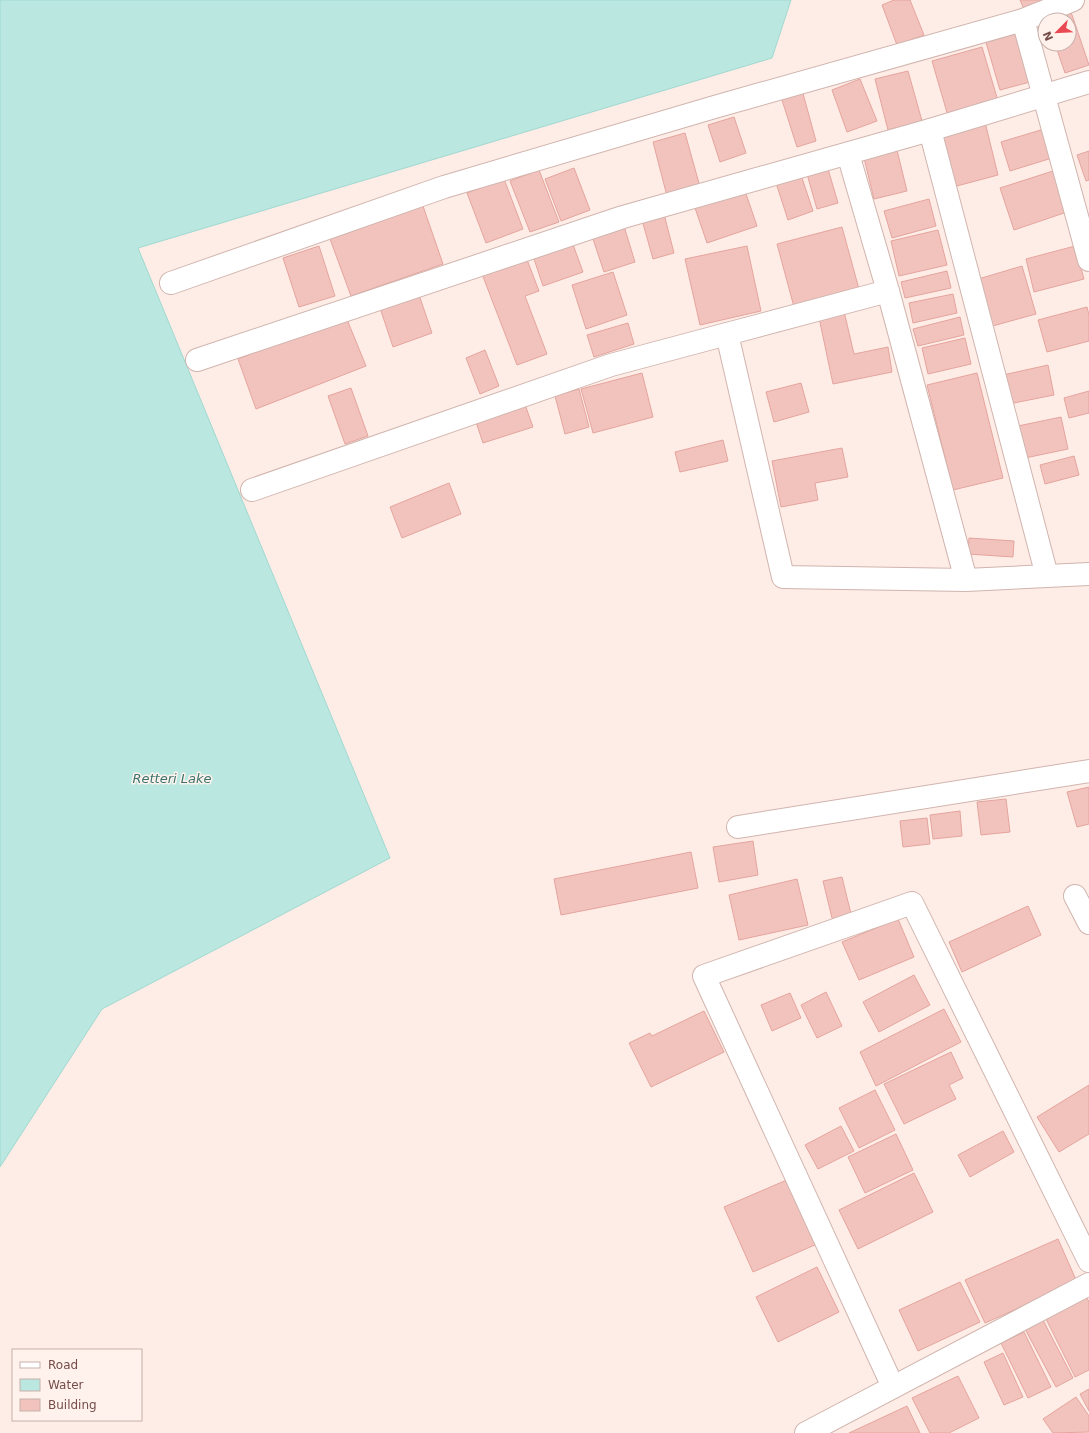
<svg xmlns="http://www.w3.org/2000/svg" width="1089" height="1433" viewBox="0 0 1089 1433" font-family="'DejaVu Sans',sans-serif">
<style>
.water{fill:#bae7e0;stroke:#a0d9d1}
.building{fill:#f2c3bd;stroke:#e5a49d}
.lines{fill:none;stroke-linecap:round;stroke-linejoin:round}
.street-casing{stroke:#d1b4ae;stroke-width:24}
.street{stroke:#fff;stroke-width:22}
.labels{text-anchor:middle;stroke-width:3;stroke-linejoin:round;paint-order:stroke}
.water-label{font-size:13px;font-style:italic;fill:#3a746d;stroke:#fff2ec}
</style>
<rect width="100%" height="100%" fill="#fdede6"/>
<path class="water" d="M 0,0 L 791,0 L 772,58 L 138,248 L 390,858 L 102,1009 L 0,1167 Z"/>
<g class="building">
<path d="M 894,0 L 910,0 L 924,35 L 897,45 L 882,5 Z"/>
<path d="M 1020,0 L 1045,0 L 1024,9 Z"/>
<path d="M 1070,9 L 1089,65 L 1065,73 L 1055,44 L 1069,44 L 1069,20 L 1047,20 Z"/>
<path d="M 1014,30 L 1030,82 L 1000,90 L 985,39 Z"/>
<path d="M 982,47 L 998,101 L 948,116 L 932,61 Z"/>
<path d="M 908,71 L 922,121 L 888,130 L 875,79 Z"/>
<path d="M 860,79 L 877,121 L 847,132 L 832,90 Z"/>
<path d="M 802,90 L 816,141 L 797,147 L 781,97 Z"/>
<path d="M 734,117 L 746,153 L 720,162 L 708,125 Z"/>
<path d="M 984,118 L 998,175 L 953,187 L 940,133 Z"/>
<path d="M 1044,129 L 1052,158 L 1010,171 L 1001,142 Z"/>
<path d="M 685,133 L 700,187 L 667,196 L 653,142 Z"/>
<path d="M 896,146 L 907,191 L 874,199 L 863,154 Z"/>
<path d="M 1089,151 L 1089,180 L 1086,181 L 1077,155 Z"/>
<path d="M 574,168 L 590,210 L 561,221 L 545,179 Z"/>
<path d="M 828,169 L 838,203 L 817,209 L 807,174 Z"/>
<path d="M 539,170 L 559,222 L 530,232 L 510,181 Z"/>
<path d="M 1053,171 L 1067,212 L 1014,230 L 1000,188 Z"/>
<path d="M 801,175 L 813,211 L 788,220 L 776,183 Z"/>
<path d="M 504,179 L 523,229 L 486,243 L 467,193 Z"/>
<path d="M 744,188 L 757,226 L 707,243 L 694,205 Z"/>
<path d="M 929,199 L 936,226 L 892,238 L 884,211 Z"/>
<path d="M 423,206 L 443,264 L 351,296 L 330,239 Z"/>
<path d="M 664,214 L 674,253 L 653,259 L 642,220 Z"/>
<path d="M 623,223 L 635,262 L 604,272 L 591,233 Z"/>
<path d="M 842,227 L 859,289 L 794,307 L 777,244 Z"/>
<path d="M 938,230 L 947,265 L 899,276 L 891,241 Z"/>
<path d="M 571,239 L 583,272 L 543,286 L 532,253 Z"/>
<path d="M 319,246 L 335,296 L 299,307 L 283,258 Z"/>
<path d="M 747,246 L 761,311 L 700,325 L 685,259 Z"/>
<path d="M 1075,246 L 1084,279 L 1034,292 L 1026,259 Z"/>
<path d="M 526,257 L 539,291 L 525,296 L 547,354 L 517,365 L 482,274 Z"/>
<path d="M 1022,266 L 1036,314 L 989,327 L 975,280 Z"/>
<path d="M 947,271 L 951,288 L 905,298 L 901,282 Z"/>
<path d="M 613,272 L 627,315 L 586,329 L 572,285 Z"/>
<path d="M 417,289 L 432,333 L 393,347 L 378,302 Z"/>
<path d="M 953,294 L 957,313 L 913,323 L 909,303 Z"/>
<path d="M 843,307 L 854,354 L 888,347 L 892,372 L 833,384 L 818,313 Z"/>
<path d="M 1087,307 L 1089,315 L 1089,341 L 1047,352 L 1038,320 Z"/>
<path d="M 346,317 L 366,366 L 256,409 L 238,359 Z"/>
<path d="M 960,317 L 964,335 L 918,346 L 913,329 Z"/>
<path d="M 628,323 L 634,344 L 594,357 L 587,335 Z"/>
<path d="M 965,338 L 971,364 L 928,374 L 922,348 Z"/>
<path d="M 485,350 L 499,386 L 480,394 L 466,358 Z"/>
<path d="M 1048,365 L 1054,395 L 1009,404 L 1003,375 Z"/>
<path d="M 642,373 L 653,417 L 593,433 L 581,389 Z"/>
<path d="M 977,373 L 1003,478 L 953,490 L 927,385 Z"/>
<path d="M 801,383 L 809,412 L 774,422 L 766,392 Z"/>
<path d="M 351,388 L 368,436 L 345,444 L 328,396 Z"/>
<path d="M 579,389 L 589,427 L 565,434 L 555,396 Z"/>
<path d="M 1089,391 L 1089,413 L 1069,418 L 1064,398 Z"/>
<path d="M 523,399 L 533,427 L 483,443 L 474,416 Z"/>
<path d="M 1061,417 L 1068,449 L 1025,458 L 1018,426 Z"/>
<path d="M 723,440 L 728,461 L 680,472 L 675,452 Z"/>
<path d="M 842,448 L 848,477 L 815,483 L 818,500 L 781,507 L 772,461 Z"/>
<path d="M 1074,456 L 1079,475 L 1045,484 L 1040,465 Z"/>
<path d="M 449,483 L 461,514 L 402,538 L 390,507 Z"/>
<path d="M 969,538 L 1014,541 L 1013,557 L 968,554 Z"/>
<path d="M 1089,787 L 1089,824 L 1077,827 L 1067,792 Z"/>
<path d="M 1006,799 L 1010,832 L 981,835 L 977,802 Z"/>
<path d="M 960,811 L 962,836 L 933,839 L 930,815 Z"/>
<path d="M 927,818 L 930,844 L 903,847 L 900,821 Z"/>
<path d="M 753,841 L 758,875 L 719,882 L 713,847 Z"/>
<path d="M 691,852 L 698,888 L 561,915 L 554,879 Z"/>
<path d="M 842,877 L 852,918 L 833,922 L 823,881 Z"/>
<path d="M 797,879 L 808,925 L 739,940 L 729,895 Z"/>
<path d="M 1028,906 L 1041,935 L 962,972 L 949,942 Z"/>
<path d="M 898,919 L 914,957 L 859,980 L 842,942 Z"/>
<path d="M 914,975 L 930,1005 L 879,1032 L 863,1002 Z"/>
<path d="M 826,992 L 842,1026 L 817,1038 L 801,1005 Z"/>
<path d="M 790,993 L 801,1018 L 772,1031 L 761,1005 Z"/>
<path d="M 944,1009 L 961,1042 L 876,1086 L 860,1052 Z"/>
<path d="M 704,1011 L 724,1052 L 651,1087 L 629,1043 L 650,1033 L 652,1036 Z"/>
<path d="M 951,1052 L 963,1078 L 949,1085 L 956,1099 L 904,1124 L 884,1084 Z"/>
<path d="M 1089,1085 L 1089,1134 L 1059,1152 L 1037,1117 Z"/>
<path d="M 875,1090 L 895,1130 L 859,1148 L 839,1108 Z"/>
<path d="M 841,1126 L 854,1151 L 818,1169 L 805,1145 Z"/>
<path d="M 1003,1131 L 1014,1152 L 970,1177 L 958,1155 Z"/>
<path d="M 896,1134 L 913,1170 L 865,1193 L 848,1157 Z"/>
<path d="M 914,1173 L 933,1212 L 858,1249 L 839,1210 Z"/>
<path d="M 789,1179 L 817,1244 L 753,1272 L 724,1207 Z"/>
<path d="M 1058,1239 L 1077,1282 L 985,1323 L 965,1280 Z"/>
<path d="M 817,1267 L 839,1312 L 778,1342 L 756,1297 Z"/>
<path d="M 960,1282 L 980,1322 L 918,1351 L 899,1310 Z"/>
<path d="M 1086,1296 L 1089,1302 L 1089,1370 L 1075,1377 L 1045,1317 Z"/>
<path d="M 1043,1320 L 1073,1378 L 1056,1387 L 1025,1329 Z"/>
<path d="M 1024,1332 L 1051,1387 L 1028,1398 L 1001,1343 Z"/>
<path d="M 1003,1353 L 1023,1397 L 1004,1405 L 984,1362 Z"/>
<path d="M 958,1376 L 979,1418 L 949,1433 L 930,1433 L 912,1398 Z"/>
<path d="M 1089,1389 L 1089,1411 L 1080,1394 Z"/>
<path d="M 1076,1397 L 1089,1416 L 1089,1432 L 1053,1433 L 1043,1419 Z"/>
<path d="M 907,1406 L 920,1433 L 849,1433 Z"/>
</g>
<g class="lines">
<defs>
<g id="street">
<path d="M 1023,20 L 1089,260"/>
<path d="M 930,130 L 1089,82"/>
<path d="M 848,154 L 888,291"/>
<path d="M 171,283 L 444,187 L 718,106 L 1023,20 L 1073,0"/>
<path d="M 197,360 L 623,217 L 930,130 L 1047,576 L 966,580 L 888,291 L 727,334 L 783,577 L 966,580"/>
<path d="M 252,490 L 611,365 L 727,334"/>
<path d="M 1047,576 L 1089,574"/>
<path d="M 738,827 L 1089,771"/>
<path d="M 1075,896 L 1089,923"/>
<path d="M 893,1387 L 704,976 L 912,903 L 1089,1261"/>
<path d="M 806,1433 L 1089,1284"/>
</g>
</defs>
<use href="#street" class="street-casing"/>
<use href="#street" class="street"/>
</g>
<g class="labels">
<g class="water-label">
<text x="172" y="783">Retteri Lake</text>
</g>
</g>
<rect x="12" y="1349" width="130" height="72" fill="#fff2ec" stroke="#c8b0ab"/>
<rect x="20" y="1362" width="20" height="6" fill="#ffffff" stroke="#c8b0ab"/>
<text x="48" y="1369" font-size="12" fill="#764d4a">Road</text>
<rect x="20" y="1379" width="20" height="12" fill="#bae7e0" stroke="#c8b0ab"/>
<text x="48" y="1389" font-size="12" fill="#764d4a">Water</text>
<rect x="20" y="1399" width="20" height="12" fill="#f2c3bd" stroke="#c8b0ab"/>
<text x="48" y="1409" font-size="12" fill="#764d4a">Building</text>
<g transform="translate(1057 32) rotate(246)"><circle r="19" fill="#fff2ec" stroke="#c8b0ab"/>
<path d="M0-3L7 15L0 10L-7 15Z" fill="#e84953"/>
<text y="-6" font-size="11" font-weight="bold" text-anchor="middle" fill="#764d4a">N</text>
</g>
</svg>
